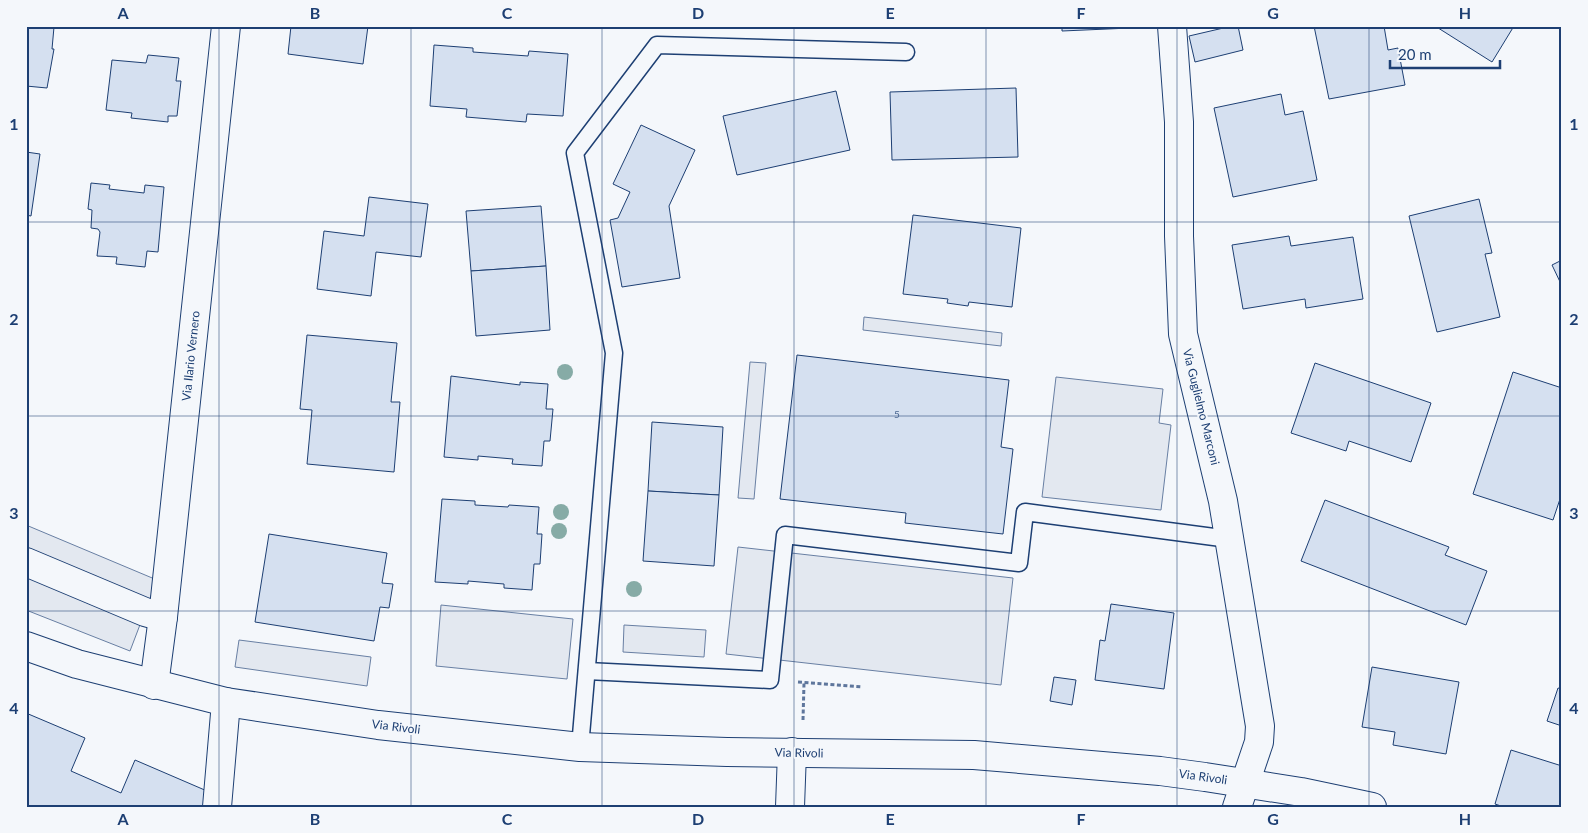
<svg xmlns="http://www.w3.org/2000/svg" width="1588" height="833" viewBox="0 0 1588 833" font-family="Lato,sans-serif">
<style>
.parking{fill:#e3e8f0;stroke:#687fa3}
.building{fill:#d5e0f0;stroke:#1d3f73}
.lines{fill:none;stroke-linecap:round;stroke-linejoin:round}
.lane-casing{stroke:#1d3f73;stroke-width:19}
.street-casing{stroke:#1d3f73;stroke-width:30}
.secondary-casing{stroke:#1d3f73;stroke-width:30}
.path{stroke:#5e769c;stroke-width:3;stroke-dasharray:4 2.5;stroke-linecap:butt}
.lane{stroke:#f4f7fb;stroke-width:16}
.street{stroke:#f4f7fb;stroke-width:28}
.secondary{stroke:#f4f7fb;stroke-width:28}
.tree{fill:#86aba6}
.grid{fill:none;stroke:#1d3f73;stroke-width:1;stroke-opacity:0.55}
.labels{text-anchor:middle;stroke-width:4;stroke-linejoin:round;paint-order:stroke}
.number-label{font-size:10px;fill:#4b6792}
.street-label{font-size:12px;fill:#1d3f73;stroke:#f4f7fb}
.neatline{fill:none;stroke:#1d3f73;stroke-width:2}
.grid-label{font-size:16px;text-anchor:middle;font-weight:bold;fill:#1d3f73}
</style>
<rect width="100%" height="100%" fill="#f4f7fb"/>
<g class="parking">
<path d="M 864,317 L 1002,333 L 1001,346 L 863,330 Z"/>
<path d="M 750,362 L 766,363 L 754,499 L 738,498 Z"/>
<path d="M 1056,377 L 1163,389 L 1159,423 L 1171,425 L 1161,510 L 1042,497 Z"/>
<path d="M 26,525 L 157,580 L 130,651 L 26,610 Z"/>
<path d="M 738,547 L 1013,578 L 1001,685 L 726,654 Z"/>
<path d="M 441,605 L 573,619 L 567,679 L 436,666 Z"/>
<path d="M 624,625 L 706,630 L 704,657 L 623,652 Z"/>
<path d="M 239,640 L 371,657 L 367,686 L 235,667 Z"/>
</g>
<g class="building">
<path d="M 26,26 L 54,27 L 52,49 L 54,49 L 47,88 L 26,86 Z"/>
<path d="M 291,26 L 368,26 L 363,64 L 288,54 Z"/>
<path d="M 1062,26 L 1130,26 L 1130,28 L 1062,31 Z"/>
<path d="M 1232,26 L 1238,26 L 1243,50 L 1195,62 L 1189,36 Z"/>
<path d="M 1314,26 L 1384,26 L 1388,50 L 1398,48 L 1405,85 L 1329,99 Z"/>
<path d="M 1435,26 L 1514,26 L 1492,62 Z"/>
<path d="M 434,45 L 473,48 L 473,52 L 528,56 L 529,51 L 568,54 L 563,116 L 527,114 L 526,122 L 466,117 L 467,109 L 430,106 Z"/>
<path d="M 148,55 L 179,58 L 176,81 L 181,81 L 177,116 L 168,116 L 168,122 L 131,118 L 132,113 L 106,110 L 112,60 L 146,63 Z"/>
<path d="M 1016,88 L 1018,157 L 892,160 L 890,92 Z"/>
<path d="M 836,91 L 850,150 L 737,175 L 723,116 Z"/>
<path d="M 1281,94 L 1285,115 L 1303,111 L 1317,180 L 1233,197 L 1214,108 Z"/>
<path d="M 641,125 L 695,150 L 669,206 L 680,278 L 622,287 L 610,220 L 618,218 L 630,192 L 613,184 Z"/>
<path d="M 26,152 L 40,154 L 31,216 L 26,215 Z"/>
<path d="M 91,183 L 110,185 L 109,189 L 144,193 L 145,185 L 164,187 L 158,252 L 147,251 L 145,267 L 116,264 L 117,257 L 97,256 L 100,232 L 98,229 L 91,228 L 92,210 L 88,209 Z"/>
<path d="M 369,197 L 428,204 L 421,257 L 376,252 L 371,296 L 317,289 L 324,231 L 364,236 Z"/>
<path d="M 1479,199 L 1492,253 L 1485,254 L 1500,317 L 1437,332 L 1409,216 Z"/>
<path d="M 541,206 L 546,266 L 471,271 L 466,211 Z"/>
<path d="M 913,215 L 1021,228 L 1012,307 L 969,302 L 968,306 L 947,303 L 948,299 L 903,294 Z"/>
<path d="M 1289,236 L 1291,246 L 1353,237 L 1363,299 L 1306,308 L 1305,299 L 1243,309 L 1232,245 Z"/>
<path d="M 1562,260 L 1562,286 L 1552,265 Z"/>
<path d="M 546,266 L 550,330 L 476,336 L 471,271 Z"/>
<path d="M 307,335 L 397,343 L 391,402 L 400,402 L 394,472 L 307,464 L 312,410 L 300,409 Z"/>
<path d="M 797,355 L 1009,380 L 1001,447 L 1013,449 L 1003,534 L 905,523 L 906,513 L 780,499 Z"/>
<path d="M 1315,363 L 1431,403 L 1411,462 L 1349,441 L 1346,451 L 1291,433 Z"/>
<path d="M 1513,372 L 1562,388 L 1562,493 L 1553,520 L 1473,494 Z"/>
<path d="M 451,376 L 520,385 L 520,382 L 548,384 L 546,409 L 553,409 L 550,441 L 544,441 L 542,466 L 512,464 L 513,459 L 478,456 L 478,460 L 444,457 Z"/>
<path d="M 652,422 L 723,427 L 719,495 L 648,491 Z"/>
<path d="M 648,491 L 719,495 L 714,566 L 643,561 Z"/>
<path d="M 442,499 L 475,501 L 475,505 L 508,507 L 509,505 L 539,507 L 537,534 L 542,534 L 540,564 L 534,564 L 532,590 L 504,588 L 504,584 L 468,581 L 468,584 L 435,582 Z"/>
<path d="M 1325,500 L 1449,547 L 1445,555 L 1487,571 L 1466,625 L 1301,561 Z"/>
<path d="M 269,534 L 387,553 L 382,583 L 393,584 L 389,608 L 380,607 L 374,641 L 255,622 Z"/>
<path d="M 1111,604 L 1174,613 L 1164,689 L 1095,680 L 1100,640 L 1105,641 Z"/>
<path d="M 1372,667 L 1459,682 L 1446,754 L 1393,745 L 1395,732 L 1362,727 Z"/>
<path d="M 1054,677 L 1076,680 L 1072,705 L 1050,701 Z"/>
<path d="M 1558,688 L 1562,689 L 1562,726 L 1547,721 Z"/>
<path d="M 26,713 L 85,738 L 71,771 L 121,793 L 135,760 L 214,794 L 208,807 L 26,807 Z"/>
<path d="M 1511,750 L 1562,766 L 1562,807 L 1504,807 L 1495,804 Z"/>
</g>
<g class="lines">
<defs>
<g id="lane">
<path d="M 587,671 L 770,680 L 785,535 L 1019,563 L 1025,512 L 1229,539"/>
<path d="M 580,747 L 614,353 L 575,153 L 657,45 L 906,52"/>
</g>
<g id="street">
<path d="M 1172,26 L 1179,122 L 1179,236 L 1183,334 L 1223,501 L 1260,726 L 1259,742 L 1237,807"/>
<path d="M 26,562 L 145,612 L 163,617"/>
<path d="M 154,685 L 163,617 L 226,26"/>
<path d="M 217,807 L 226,702"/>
<path d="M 790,807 L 792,752"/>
</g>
<path id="secondary" d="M 26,646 L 77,664 L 226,702 L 378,725 L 580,747 L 727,752 L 974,755 L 1160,771 L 1205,777 L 1301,792 L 1372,807"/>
</defs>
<use href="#lane" class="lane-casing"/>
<use href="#street" class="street-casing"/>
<use href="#secondary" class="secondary-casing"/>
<g class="path">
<path d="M 798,682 L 862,687"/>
<path d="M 803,720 L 804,683"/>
</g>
<use href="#lane" class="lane"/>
<use href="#street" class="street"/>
<use href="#secondary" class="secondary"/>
</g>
<g class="tree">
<circle cx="565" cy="372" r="8"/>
<circle cx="561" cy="512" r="8"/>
<circle cx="559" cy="531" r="8"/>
<circle cx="634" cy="589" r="8"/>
</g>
<path class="grid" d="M 219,26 L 219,807M 411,26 L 411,807M 602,26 L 602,807M 794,26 L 794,807M 986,26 L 986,807M 1177,26 L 1177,807M 1369,26 L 1369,807M 26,222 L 1562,222M 26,416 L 1562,416M 26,611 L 1562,611"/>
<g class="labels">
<g class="number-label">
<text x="897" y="418">5</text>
</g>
<g class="street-label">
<text transform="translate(191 356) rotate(-84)" y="4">Via Ilario Vernero</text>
<text transform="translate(1201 407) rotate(76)" y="4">Via Guglielmo Marconi</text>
<text transform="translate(396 727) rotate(7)" y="4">Via Rivoli</text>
<text transform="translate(799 753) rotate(1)" y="4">Via Rivoli</text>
<text transform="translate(1203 777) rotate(8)" y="4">Via Rivoli</text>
</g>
</g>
<rect width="1588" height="833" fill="none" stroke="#f4f7fb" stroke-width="55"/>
<path d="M1390 60v8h110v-8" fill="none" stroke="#1d3f73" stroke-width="2.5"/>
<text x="1398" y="60" font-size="15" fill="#1d3f73" stroke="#f4f7fb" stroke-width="4" paint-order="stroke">20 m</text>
<rect x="28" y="28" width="1532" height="778" class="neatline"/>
<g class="grid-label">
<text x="123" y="19">A</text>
<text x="315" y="19">B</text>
<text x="507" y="19">C</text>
<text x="698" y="19">D</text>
<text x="890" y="19">E</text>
<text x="1081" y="19">F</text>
<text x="1273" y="19">G</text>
<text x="1465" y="19">H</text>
<text x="14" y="130">1</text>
<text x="1574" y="130">1</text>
<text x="14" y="325">2</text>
<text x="1574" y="325">2</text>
<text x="14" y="519">3</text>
<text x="1574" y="519">3</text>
<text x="14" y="714">4</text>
<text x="1574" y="714">4</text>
<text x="123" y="825">A</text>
<text x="315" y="825">B</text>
<text x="507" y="825">C</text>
<text x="698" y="825">D</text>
<text x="890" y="825">E</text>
<text x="1081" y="825">F</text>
<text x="1273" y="825">G</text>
<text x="1465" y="825">H</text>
</g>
</svg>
